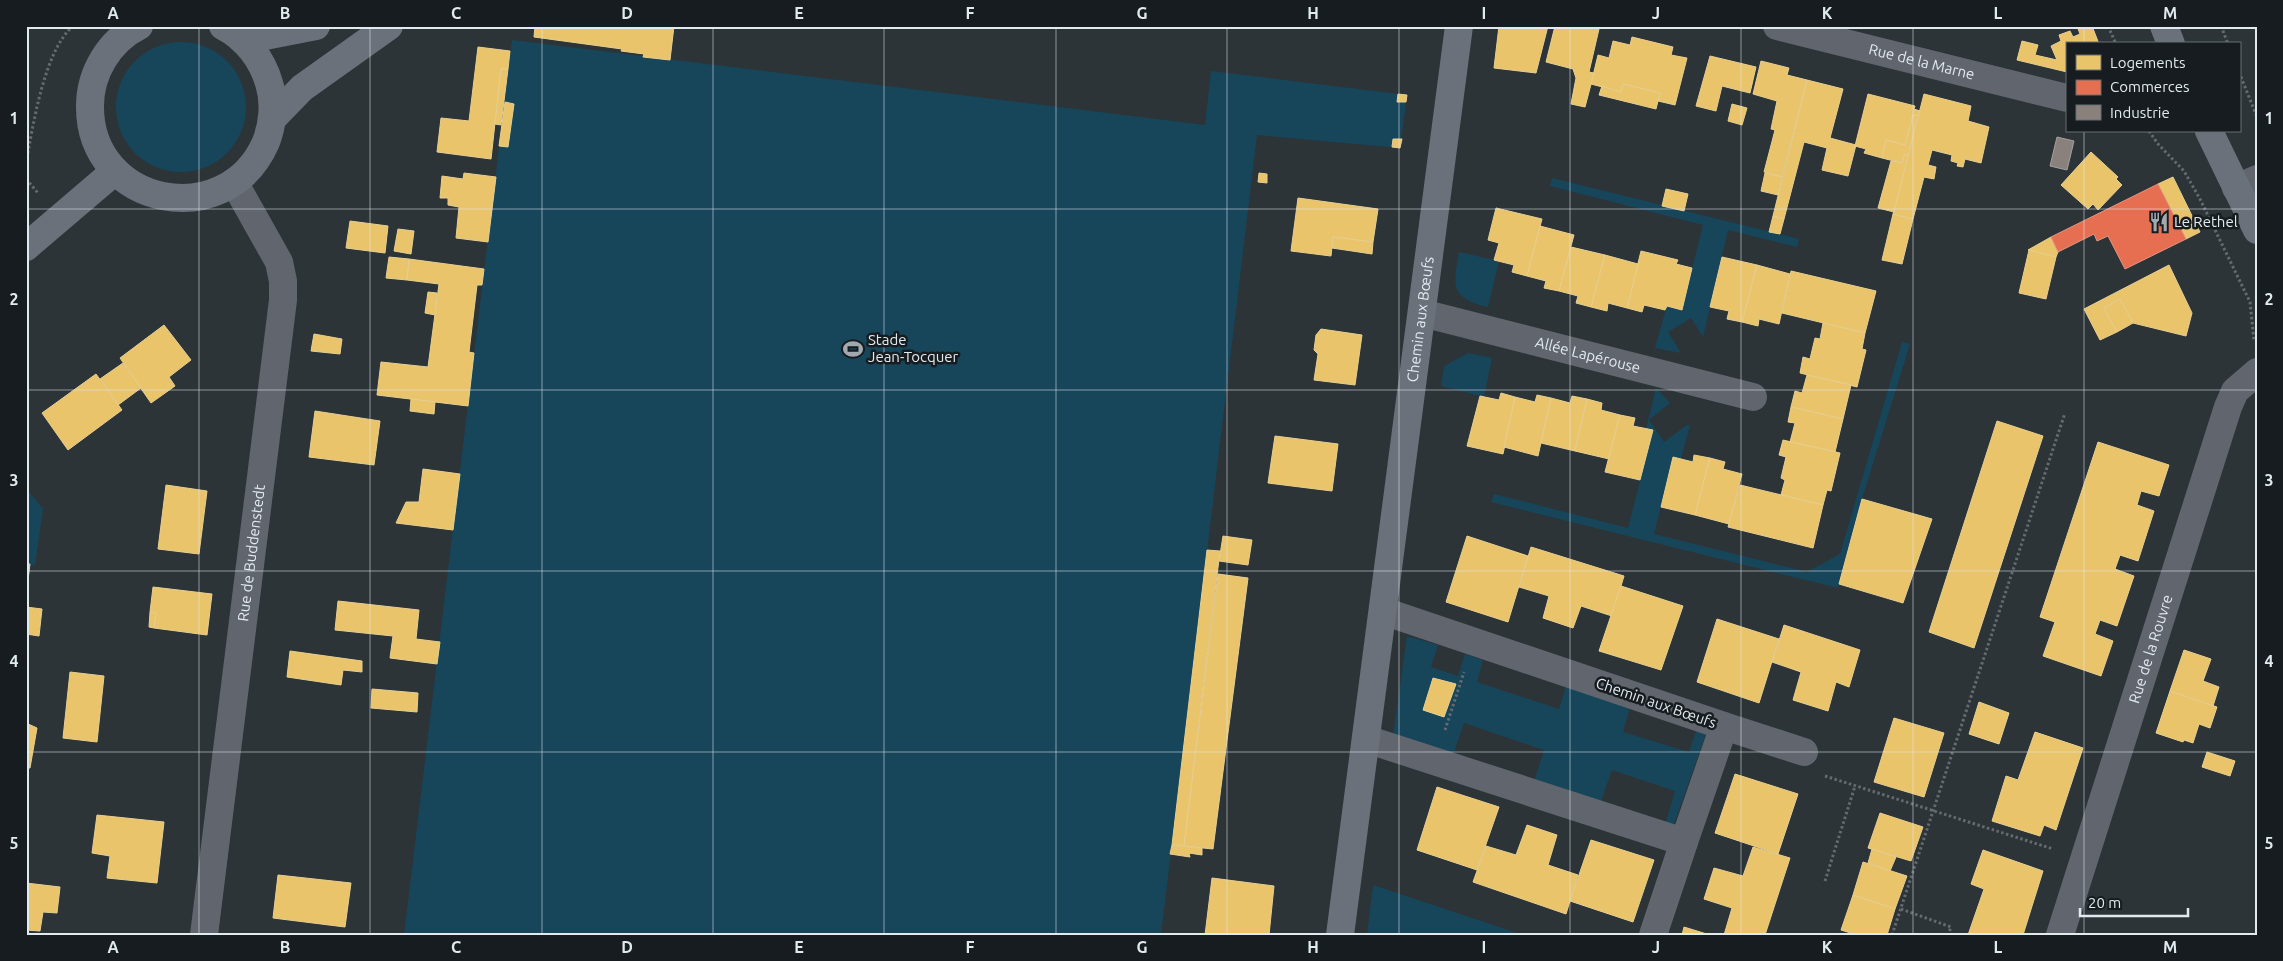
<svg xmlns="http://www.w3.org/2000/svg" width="2283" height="961" viewBox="0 0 2283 961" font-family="Ubuntu,sans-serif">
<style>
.green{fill:#17465b}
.homes{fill:#e9c46a;stroke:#e7cf92}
.shops{fill:#e76f51;stroke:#e59480}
.industry{fill:#8a817c;stroke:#a4a09e}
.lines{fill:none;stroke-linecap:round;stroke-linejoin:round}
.path{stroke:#656a71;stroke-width:3;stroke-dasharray:2.5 2.5;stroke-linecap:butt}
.street{stroke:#61666e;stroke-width:28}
.secondary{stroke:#6b717b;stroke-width:28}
.grid{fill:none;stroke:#e1eaef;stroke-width:1;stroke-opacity:0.55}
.labels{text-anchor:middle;stroke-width:5;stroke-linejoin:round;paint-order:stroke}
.street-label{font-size:15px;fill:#e1eaef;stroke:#161c1f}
.poi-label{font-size:15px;fill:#e1eaef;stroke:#161c1f;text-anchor:start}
.neatline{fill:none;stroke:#e1eaef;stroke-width:2}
.grid-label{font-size:16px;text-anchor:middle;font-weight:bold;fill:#e1eaef}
</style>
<rect width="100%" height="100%" fill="#2c3438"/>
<g class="green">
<path d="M 512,40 L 1205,125 L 1211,71 L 1407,95 L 1400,148 L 1257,135 L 1161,935 L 404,935 Z"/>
<circle cx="181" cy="107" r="65"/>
<path d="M 1552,178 L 1799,239 L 1797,247 L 1728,230 L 1703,337 L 1691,318 L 1668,332 L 1681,353 L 1655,348 L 1667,306 L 1682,309 L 1703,225 L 1550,186 Z"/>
<path d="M 1459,252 L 1499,261 L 1488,307 C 1450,298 1453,286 1459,252 Z"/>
<path d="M 1902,342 L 1910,344 L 1862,499 L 1838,588 L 1491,502 L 1494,494 L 1628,528 L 1653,431 L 1646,429 L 1656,388 L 1670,403 L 1649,420 L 1664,442 L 1687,425 L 1690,425 L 1681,459 L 1673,457 L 1654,534 L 1807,572 L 1840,554 Z"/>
<path d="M 1468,353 L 1492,358 L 1484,397 L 1441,386 L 1444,366 Z"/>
<path d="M 26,488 L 43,509 L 35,565 L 26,564 Z"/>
<path d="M 1407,636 L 1438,645 L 1431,667 L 1458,676 L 1465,654 L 1483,660 L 1477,682 L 1559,709 L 1566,687 L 1630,707 L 1623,732 L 1689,752 L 1697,728 L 1707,731 L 1673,827 L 1665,825 L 1675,791 L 1612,770 L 1600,804 L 1534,782 L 1544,750 L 1464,723 L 1453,755 L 1393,736 Z"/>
<path d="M 1373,885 L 1523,935 L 1367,935 Z"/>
</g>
<g class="homes">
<path d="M 535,26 L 674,26 L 670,60 L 643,57 L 644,54 L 621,51 L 622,49 L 534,37 Z"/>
<path d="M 1499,26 L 1548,26 L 1536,73 L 1494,68 Z"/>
<path d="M 1555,26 L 1589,26 L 1599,29 L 1589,72 L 1594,73 L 1585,107 L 1571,104 L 1576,78 L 1573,69 L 1546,62 Z"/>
<path d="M 2077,26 L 2092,26 L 2099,44 L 2067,44 L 2067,72 L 2017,60 L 2022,41 L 2038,45 L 2035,55 L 2057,60 L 2051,46 L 2061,41 L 2059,35 L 2070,31 L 2073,37 L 2080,34 Z"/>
<path d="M 1632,37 L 1673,47 L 1671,55 L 1687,58 L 1675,105 L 1658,101 L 1660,93 L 1623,84 L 1621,92 L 1591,84 L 1598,55 L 1609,58 L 1613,41 L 1630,45 Z"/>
<path d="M 478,47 L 510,51 L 508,69 L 501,69 L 491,159 L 437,152 L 441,118 L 469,121 Z"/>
<path d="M 1710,56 L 1756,67 L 1750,93 L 1722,86 L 1716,111 L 1696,106 Z"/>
<path d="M 1761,61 L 1789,68 L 1787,75 L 1807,80 L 1782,177 L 1764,172 L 1775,130 L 1771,129 L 1777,101 L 1753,94 Z"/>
<path d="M 501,69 L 508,69 L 501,125 L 495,124 Z"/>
<path d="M 1807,80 L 1843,89 L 1830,138 L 1856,145 L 1848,176 L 1822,170 L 1827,148 L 1804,142 L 1784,219 L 1773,216 Z"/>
<path d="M 1623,84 L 1660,93 L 1656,109 L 1599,95 L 1602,86 L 1621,92 Z"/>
<path d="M 1398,94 L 1407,95 L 1406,102 L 1397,102 Z"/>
<path d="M 1868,94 L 1915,106 L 1914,109 L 1920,111 L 1918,116 L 1913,115 L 1905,145 L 1886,140 L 1882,158 L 1864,153 L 1866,149 L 1855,146 Z"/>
<path d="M 1924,94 L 1971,106 L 1968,121 L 1989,127 L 1981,163 L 1965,159 L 1963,167 L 1957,166 L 1958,163 L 1951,161 L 1952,155 L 1932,150 L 1928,165 L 1936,167 L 1934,179 L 1924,177 L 1913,219 L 1893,214 Z"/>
<path d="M 505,102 L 514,104 L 508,147 L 499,146 Z"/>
<path d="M 1732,104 L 1747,108 L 1742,125 L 1728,121 Z"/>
<path d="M 1913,115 L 1918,116 L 1908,155 L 1904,155 L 1902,163 L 1882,158 L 1886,140 L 1905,145 Z"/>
<path d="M 1393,139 L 1402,139 L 1400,148 L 1392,147 Z"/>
<path d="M 2091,152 L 2118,177 L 2116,179 L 2122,185 L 2098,210 L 2093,204 L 2088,209 L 2061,185 Z"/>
<path d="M 1904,155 L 1908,155 L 1894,212 L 1878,208 L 1891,161 L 1902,163 Z"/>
<path d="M 464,173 L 496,177 L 488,242 L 456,238 L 459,207 L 448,205 L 448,198 L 440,198 L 442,176 L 463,179 Z"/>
<path d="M 1259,173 L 1267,174 L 1267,183 L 1258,182 Z"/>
<path d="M 1765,173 L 1782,177 L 1778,195 L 1761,191 Z"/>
<path d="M 2173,177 L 2200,232 L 2186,239 L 2158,184 Z"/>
<path d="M 1666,189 L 1688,194 L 1684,211 L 1662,206 Z"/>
<path d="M 1298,198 L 1378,209 L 1373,242 L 1333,237 L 1331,256 L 1291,251 Z"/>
<path d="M 1496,208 L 1542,219 L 1527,276 L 1512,272 L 1514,265 L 1494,260 L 1499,243 L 1488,240 Z"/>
<path d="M 1893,214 L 1913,219 L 1902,264 L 1882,260 Z"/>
<path d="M 1773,216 L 1784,219 L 1780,234 L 1769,232 Z"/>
<path d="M 350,221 L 388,226 L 385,253 L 346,248 Z"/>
<path d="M 1540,226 L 1574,235 L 1559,291 L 1544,288 L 1546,281 L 1527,276 Z"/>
<path d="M 398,229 L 414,231 L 411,254 L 394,251 Z"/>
<path d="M 1333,237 L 1373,242 L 1372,254 L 1332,248 Z"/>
<path d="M 2051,237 L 2058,252 L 2056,257 L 2028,250 Z"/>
<path d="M 1571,247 L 1605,255 L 1591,307 L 1576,303 L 1578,296 L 1559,291 Z"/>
<path d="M 2029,250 L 2056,257 L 2046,299 L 2019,293 Z"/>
<path d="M 1641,251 L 1678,260 L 1676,264 L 1692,268 L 1682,310 L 1667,306 L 1665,310 L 1644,305 L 1642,312 L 1627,308 Z"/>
<path d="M 1605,255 L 1638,264 L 1627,308 L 1608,303 L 1607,311 L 1591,307 Z"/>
<path d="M 389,257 L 409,259 L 407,280 L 386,278 Z"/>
<path d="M 1722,257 L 1757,265 L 1742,322 L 1727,319 L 1729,311 L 1710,307 Z"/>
<path d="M 409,259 L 484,269 L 482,285 L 477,285 L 469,352 L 474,353 L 468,406 L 377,395 L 381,362 L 428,367 L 439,284 L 407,280 Z"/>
<path d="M 1757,265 L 1790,274 L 1779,324 L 1759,319 L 1758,326 L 1742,322 Z"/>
<path d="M 2169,265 L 2192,313 L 2186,336 L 2133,323 L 2120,299 L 2104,308 L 2117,332 L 2100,340 L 2084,309 Z"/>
<path d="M 1791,271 L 1876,291 L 1865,333 L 1782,313 Z"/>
<path d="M 428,292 L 437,293 L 435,315 L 425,313 Z"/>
<path d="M 2120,299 L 2133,323 L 2117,332 L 2104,308 Z"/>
<path d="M 1823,323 L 1865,333 L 1862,349 L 1866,350 L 1857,387 L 1800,373 L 1803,357 L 1810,359 L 1815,338 L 1820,339 Z"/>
<path d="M 164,325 L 191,360 L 169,377 L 175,386 L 151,403 L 120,358 Z"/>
<path d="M 1321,329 L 1362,335 L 1355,385 L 1314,380 L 1318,354 L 1314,350 L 1316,335 Z"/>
<path d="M 314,334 L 342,339 L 340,354 L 311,351 Z"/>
<path d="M 123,363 L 141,388 L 118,405 L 100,379 Z"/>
<path d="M 96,374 L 122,410 L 68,450 L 42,413 Z"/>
<path d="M 1807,375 L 1851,385 L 1843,419 L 1791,407 L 1795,391 L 1802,393 Z"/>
<path d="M 1501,393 L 1515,397 L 1503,454 L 1467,446 L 1480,396 L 1499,400 Z"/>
<path d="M 1537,395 L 1551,398 L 1538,456 L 1504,447 L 1515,397 L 1535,402 Z"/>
<path d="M 1572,396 L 1587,399 L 1575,451 L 1541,443 L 1551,398 L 1570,403 Z"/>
<path d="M 411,399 L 435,402 L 434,414 L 410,411 Z"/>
<path d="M 1587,399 L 1602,403 L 1601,410 L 1620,415 L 1609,459 L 1575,451 Z"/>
<path d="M 1791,407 L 1843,419 L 1835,452 L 1790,442 L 1795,423 L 1788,422 Z"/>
<path d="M 315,411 L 380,421 L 374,465 L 309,457 Z"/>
<path d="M 1620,415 L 1635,418 L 1633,426 L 1653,430 L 1640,480 L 1605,472 Z"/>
<path d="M 1997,421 L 2043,436 L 1974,648 L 1929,632 Z"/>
<path d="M 1275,436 L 1338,444 L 1332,491 L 1268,483 Z"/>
<path d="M 1783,440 L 1840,453 L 1831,491 L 1827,490 L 1823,505 L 1781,495 L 1785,480 L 1781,478 L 1786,457 L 1779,455 Z"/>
<path d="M 2098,442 L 2169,465 L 2159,496 L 2141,491 L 2137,505 L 2154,511 L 2138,561 L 2120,555 L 2115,569 L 2134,576 L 2117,626 L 2100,620 L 2095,634 L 2113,641 L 2101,676 L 2043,656 L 2055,622 L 2040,617 Z"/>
<path d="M 1694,455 L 1710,458 L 1695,515 L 1661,507 L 1673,457 L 1693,462 Z"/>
<path d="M 1710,458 L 1725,462 L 1723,469 L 1742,474 L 1729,524 L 1695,515 Z"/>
<path d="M 423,469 L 460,474 L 453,530 L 396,523 L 406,502 L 419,502 Z"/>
<path d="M 166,485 L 207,491 L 199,554 L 158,549 Z"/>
<path d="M 1740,485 L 1823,505 L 1813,548 L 1728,527 Z"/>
<path d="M 1862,499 L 1932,519 L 1903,603 L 1839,584 Z"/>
<path d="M 1223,536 L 1252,540 L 1248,565 L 1219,561 Z"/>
<path d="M 1467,536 L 1528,556 L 1508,622 L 1446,602 Z"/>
<path d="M 1531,547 L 1624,576 L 1612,616 L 1581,606 L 1573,628 L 1543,618 L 1549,596 L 1519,587 Z"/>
<path d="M 1207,550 L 1220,551 L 1184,846 L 1172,845 Z"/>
<path d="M 26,564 L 30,564 L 26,596 Z"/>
<path d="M 1218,574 L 1248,578 L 1213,849 L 1184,846 Z"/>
<path d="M 1621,586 L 1683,606 L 1661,670 L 1599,651 Z"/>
<path d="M 153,587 L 212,594 L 207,635 L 154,628 L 156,613 L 150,612 Z"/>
<path d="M 338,601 L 419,610 L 416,639 L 440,642 L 437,664 L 390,658 L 393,636 L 335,630 Z"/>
<path d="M 26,607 L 42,609 L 39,636 L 26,634 Z"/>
<path d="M 150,612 L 156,613 L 154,628 L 149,627 Z"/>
<path d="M 1717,619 L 1779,639 L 1759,703 L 1697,682 Z"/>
<path d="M 1784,625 L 1860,650 L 1849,687 L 1836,682 L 1828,711 L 1793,700 L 1801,672 L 1772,662 Z"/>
<path d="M 2184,650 L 2211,659 L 2203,681 L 2219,687 L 2213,706 L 2170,691 Z"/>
<path d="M 290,651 L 362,661 L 362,672 L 343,670 L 341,685 L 287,677 Z"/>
<path d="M 70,672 L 104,676 L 97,742 L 63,738 Z"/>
<path d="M 1433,678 L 1456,684 L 1444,717 L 1423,710 Z"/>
<path d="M 372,689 L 418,693 L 417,712 L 371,708 Z"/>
<path d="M 2170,691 L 2217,707 L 2210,728 L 2199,724 L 2193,743 L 2184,740 L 2183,742 L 2156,733 Z"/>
<path d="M 1979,702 L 2009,713 L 1999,744 L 1969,734 Z"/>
<path d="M 1894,718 L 1944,733 L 1924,797 L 1874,782 Z"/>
<path d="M 26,723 L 37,728 L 30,768 L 26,768 Z"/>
<path d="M 2035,732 L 2083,748 L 2056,830 L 2044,825 L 2040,836 L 1992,821 L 2006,776 L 2018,780 Z"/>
<path d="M 2207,752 L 2235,761 L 2230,776 L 2202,767 Z"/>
<path d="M 1735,774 L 1798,794 L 1778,854 L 1715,833 Z"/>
<path d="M 1437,787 L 1499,807 L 1477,870 L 1417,850 Z"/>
<path d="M 1880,813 L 1923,827 L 1911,861 L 1868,848 Z"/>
<path d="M 97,815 L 164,822 L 157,883 L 107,878 L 110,856 L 92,853 Z"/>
<path d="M 1527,825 L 1557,835 L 1548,865 L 1578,875 L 1566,914 L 1473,882 L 1486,846 L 1516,855 Z"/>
<path d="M 1591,840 L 1654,860 L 1633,922 L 1570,901 Z"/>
<path d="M 1172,845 L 1202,848 L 1202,855 L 1189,853 L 1190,857 L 1170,854 Z"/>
<path d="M 1753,847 L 1790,858 L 1765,935 L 1724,935 L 1732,908 L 1704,899 L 1714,868 L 1743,876 Z"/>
<path d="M 1872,849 L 1896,857 L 1890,871 L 1868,863 Z"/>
<path d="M 1983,850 L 2043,871 L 2023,935 L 1968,935 L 1984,889 L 1971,884 Z"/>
<path d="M 1863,862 L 1907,876 L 1895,909 L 1853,895 Z"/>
<path d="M 278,875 L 351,883 L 345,927 L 273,918 Z"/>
<path d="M 1212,878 L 1274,886 L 1269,935 L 1205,935 Z"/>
<path d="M 26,883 L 60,887 L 57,913 L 43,912 L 40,931 L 26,930 Z"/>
<path d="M 1853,895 L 1895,909 L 1887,935 L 1857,935 L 1841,930 Z"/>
<path d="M 1684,927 L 1710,935 L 1682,935 Z"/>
</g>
<path class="shops" d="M 2158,184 L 2186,239 L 2125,269 L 2108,236 L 2097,241 L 2094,234 L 2058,252 L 2051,237 Z"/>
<path class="industry" d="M 2057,137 L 2074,141 L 2067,170 L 2050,166 Z"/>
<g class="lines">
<g class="path">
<path d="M 2108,26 L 2116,44"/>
<path d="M 2221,26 L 2228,44"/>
<path d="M 2239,72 L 2257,117"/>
<path d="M 2149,131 L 2158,144 L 2184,171 L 2200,199 L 2250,302 L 2254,341"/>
<path d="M 26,163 C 33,126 44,51 73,26"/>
<path d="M 26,179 L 38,193"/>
<path d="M 1445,730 L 1464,672"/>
<path d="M 1825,776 L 2053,849"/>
<path d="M 1825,881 L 1855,786"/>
<path d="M 1901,909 L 1951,927 L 1948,935"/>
<path d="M 1892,935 L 2065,413"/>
</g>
<g class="street">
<path id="s1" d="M 1777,26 L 2067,98"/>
<path d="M 2236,188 L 2257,179"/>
<path id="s2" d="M 1422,313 L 1753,397"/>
<path d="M 1724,726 L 1804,752"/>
<path d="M 1366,739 L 1684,842 L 1724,726 L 1383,611"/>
<path id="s3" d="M 204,935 L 283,300 L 283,281 L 279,262 L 234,182"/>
<path d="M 1653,935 L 1684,842"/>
<path id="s4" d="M 2060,935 L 2228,407 L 2235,391 L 2257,372"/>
</g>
<g class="secondary">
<path d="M 139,26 C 109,41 90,73 90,106 C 89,206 226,234 266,142 C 273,124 275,102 269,83 C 262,59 246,38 223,26"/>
<path d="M 2164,26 L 2171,44"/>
<path d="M 240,37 L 265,36 L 316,26"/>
<path d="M 272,119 L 302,88 L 389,26"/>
<path d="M 2209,131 L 2257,230"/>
<path d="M 26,247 L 115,171"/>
<path id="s5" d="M 1340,935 L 1459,26"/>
</g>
</g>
<path class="grid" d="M 199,26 L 199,935M 370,26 L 370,935M 542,26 L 542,935M 713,26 L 713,935M 884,26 L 884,935M 1056,26 L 1056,935M 1227,26 L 1227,935M 1399,26 L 1399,935M 1570,26 L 1570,935M 1741,26 L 1741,935M 1913,26 L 1913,935M 2084,26 L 2084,44M 2084,131 L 2084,935M 26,209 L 2257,209M 26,390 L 2257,390M 26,571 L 2257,571M 26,752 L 2257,752"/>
<defs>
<symbol id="restaurant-bare" viewBox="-9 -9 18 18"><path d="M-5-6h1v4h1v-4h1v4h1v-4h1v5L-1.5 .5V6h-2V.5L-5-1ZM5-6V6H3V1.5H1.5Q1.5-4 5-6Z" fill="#a2aaaf" stroke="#161c1f" stroke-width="2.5" paint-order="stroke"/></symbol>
<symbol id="stadium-bare" viewBox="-9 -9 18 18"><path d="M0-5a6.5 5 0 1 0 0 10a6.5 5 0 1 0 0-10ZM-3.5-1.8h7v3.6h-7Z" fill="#a2aaaf" stroke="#161c1f" stroke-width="2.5" paint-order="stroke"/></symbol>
</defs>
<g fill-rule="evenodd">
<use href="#restaurant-bare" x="2145" y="208" width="28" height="28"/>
<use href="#stadium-bare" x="839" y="335" width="28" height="28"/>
</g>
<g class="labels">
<g class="street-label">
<text dy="5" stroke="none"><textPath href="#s1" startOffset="149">Rue de la Marne</textPath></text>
<text dy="5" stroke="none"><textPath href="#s5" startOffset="621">Chemin aux Bœufs</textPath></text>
<text dy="5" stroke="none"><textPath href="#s2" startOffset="171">Allée Lapérouse</textPath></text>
<text dy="5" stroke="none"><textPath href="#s3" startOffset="385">Rue de Buddenstedt</textPath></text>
<text dy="5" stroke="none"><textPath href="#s4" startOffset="300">Rue de la Rouvre</textPath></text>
<text transform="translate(1656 703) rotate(19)" y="5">Chemin aux Bœufs</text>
</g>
<g class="poi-label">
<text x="2174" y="227">Le Rethel</text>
<text x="868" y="345">Stade<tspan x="868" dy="17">Jean-Tocquer</tspan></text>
</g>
</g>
<rect width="2283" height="961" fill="none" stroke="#161c1f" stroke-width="55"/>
<rect x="2066" y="42" width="175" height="90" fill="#161c1f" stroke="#676e72"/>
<rect x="2076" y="55" width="25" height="15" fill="#e9c46a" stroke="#676e72"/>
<text x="2110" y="68" font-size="15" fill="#e1eaef">Logements</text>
<rect x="2076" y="80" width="25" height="15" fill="#e76f51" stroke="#676e72"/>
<text x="2110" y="92" font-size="15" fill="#e1eaef">Commerces</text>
<rect x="2076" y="105" width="25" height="15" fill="#8a817c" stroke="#676e72"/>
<text x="2110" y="118" font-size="15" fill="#e1eaef">Industrie</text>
<path d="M2080 908v8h108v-8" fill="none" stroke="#e1eaef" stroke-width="2.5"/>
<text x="2088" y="908" font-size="15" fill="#e1eaef" stroke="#161c1f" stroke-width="4" paint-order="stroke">20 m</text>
<rect x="28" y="28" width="2228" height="906" class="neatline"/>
<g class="grid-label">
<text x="113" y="19">A</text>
<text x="285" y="19">B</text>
<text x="456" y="19">C</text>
<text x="627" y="19">D</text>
<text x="799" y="19">E</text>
<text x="970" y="19">F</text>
<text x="1142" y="19">G</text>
<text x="1313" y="19">H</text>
<text x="1484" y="19">I</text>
<text x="1656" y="19">J</text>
<text x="1827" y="19">K</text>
<text x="1998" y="19">L</text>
<text x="2170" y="19">M</text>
<text x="14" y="124">1</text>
<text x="2269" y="124">1</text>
<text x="14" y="305">2</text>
<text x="2269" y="305">2</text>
<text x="14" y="486">3</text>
<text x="2269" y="486">3</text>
<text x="14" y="667">4</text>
<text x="2269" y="667">4</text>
<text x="14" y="849">5</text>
<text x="2269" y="849">5</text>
<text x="113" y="953">A</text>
<text x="285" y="953">B</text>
<text x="456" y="953">C</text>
<text x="627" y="953">D</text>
<text x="799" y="953">E</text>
<text x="970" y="953">F</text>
<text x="1142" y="953">G</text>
<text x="1313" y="953">H</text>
<text x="1484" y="953">I</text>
<text x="1656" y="953">J</text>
<text x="1827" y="953">K</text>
<text x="1998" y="953">L</text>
<text x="2170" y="953">M</text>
</g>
</svg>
